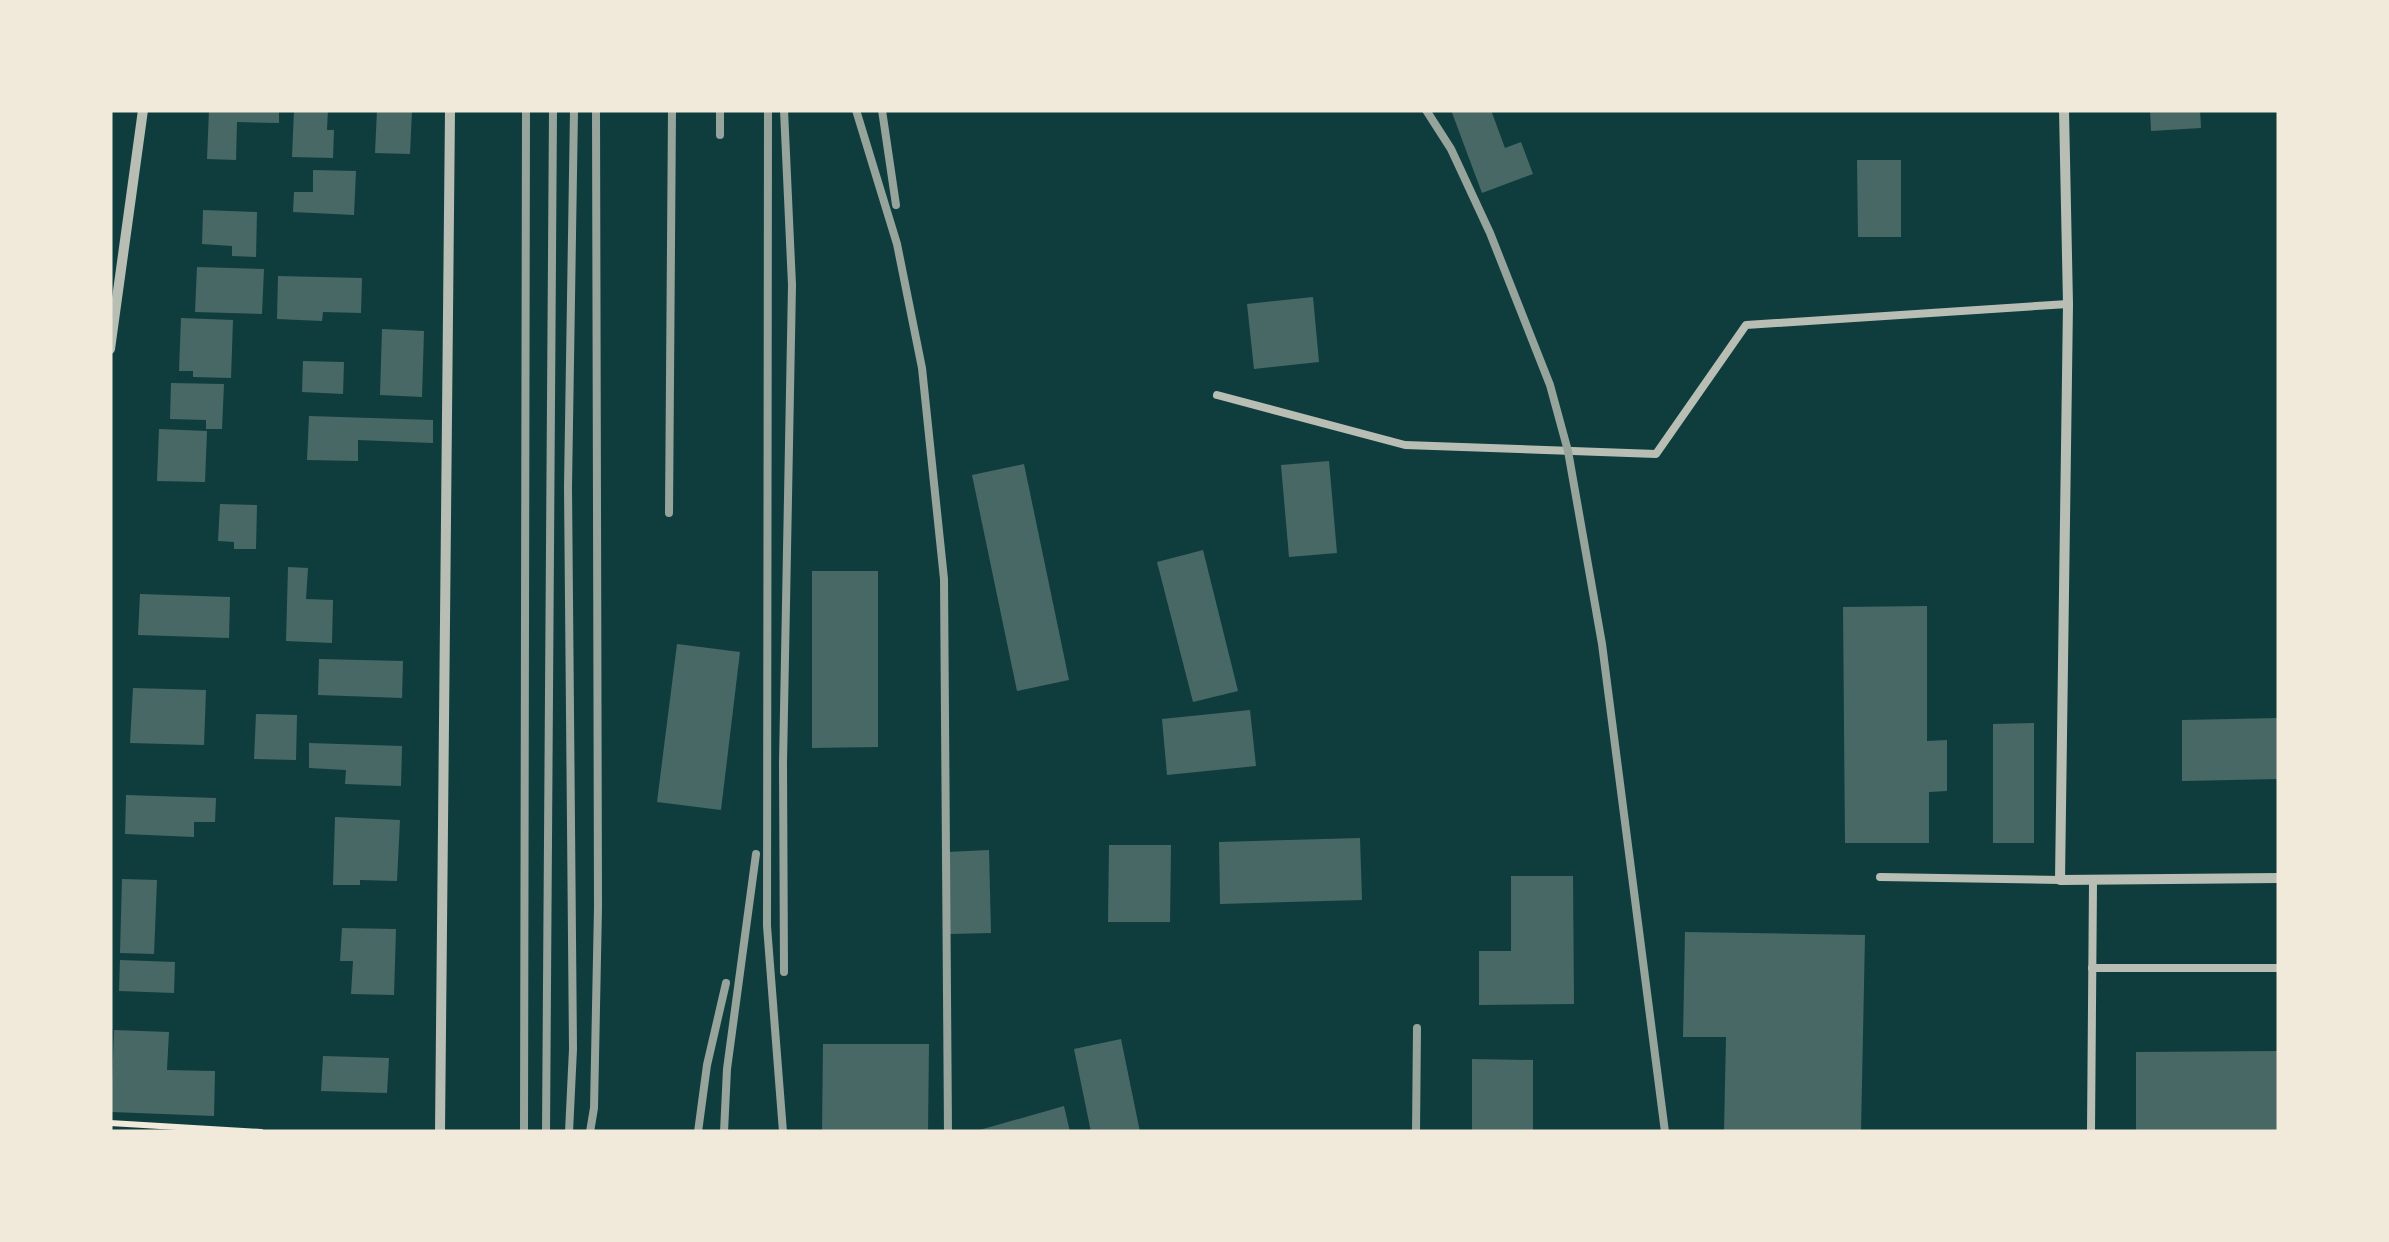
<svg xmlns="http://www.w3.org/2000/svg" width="2389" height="1242" viewBox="0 0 2389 1242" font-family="Helvetica,sans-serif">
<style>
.building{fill:#486865}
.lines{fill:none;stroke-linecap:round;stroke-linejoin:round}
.path{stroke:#f1e9da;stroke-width:6}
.service{stroke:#b8beb3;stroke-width:8}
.minor{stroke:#b8beb3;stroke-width:10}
.rail{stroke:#97a49c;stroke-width:8}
</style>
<rect width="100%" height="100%" fill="#0f3d3e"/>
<g class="building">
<path d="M 209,110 L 279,110 L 279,123 L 237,122 L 236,160 L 207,159 Z"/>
<path d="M 294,110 L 328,110 L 327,130 L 334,130 L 333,158 L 292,157 Z"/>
<path d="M 377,110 L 412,110 L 410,154 L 375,153 Z"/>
<path d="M 1451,110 L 1491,110 L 1505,148 L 1521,142 L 1533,174 L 1482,193 Z"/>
<path d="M 2150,110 L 2200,110 L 2201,128 L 2151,131 Z"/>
<path d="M 1857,160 L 1901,160 L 1901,237 L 1858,237 Z"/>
<path d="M 313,170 L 356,171 L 354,215 L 293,212 L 294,192 L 313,192 Z"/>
<path d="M 203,210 L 257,212 L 256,257 L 232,256 L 232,246 L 202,244 Z"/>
<path d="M 197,267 L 264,269 L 262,314 L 195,312 Z"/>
<path d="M 278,276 L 362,278 L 361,313 L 323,312 L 322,321 L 277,319 Z"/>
<path d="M 1313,297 L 1319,362 L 1254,369 L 1247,304 Z"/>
<path d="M 181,318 L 233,320 L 231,378 L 193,377 L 193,371 L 179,371 Z"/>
<path d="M 382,329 L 424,331 L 422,397 L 380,395 Z"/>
<path d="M 303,361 L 344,362 L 343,394 L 302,392 Z"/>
<path d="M 171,383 L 224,384 L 222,429 L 206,429 L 206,420 L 170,419 Z"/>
<path d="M 309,416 L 433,420 L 433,443 L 358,440 L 358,461 L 307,460 Z"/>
<path d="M 159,429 L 207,431 L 205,482 L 157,481 Z"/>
<path d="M 1329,461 L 1337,553 L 1289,557 L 1281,465 Z"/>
<path d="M 1024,464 L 1069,680 L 1017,691 L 972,475 Z"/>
<path d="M 220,504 L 257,505 L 256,549 L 234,549 L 234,542 L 218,541 Z"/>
<path d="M 1203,550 L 1238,691 L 1193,702 L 1157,562 Z"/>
<path d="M 288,567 L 308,568 L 306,599 L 333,600 L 332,643 L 286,641 Z"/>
<path d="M 812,571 L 878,571 L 878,747 L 812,748 Z"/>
<path d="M 140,594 L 230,597 L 229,638 L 138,635 Z"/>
<path d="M 1927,606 L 1927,741 L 1947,740 L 1947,791 L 1929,792 L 1929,843 L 1845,843 L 1843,607 Z"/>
<path d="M 677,644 L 740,652 L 721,810 L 657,802 Z"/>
<path d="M 319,659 L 403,661 L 402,698 L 318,695 Z"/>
<path d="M 133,688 L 206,690 L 204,745 L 130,743 Z"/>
<path d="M 1250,710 L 1256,766 L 1167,775 L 1162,719 Z"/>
<path d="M 256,714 L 297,715 L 296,760 L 254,759 Z"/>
<path d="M 2279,718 L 2279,779 L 2182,781 L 2182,720 Z"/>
<path d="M 2034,723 L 2034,843 L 1993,843 L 1993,724 Z"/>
<path d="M 309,743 L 402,746 L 401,786 L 345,784 L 346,770 L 309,768 Z"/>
<path d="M 126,795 L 216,798 L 215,822 L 194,822 L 194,837 L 125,834 Z"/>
<path d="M 335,817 L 400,820 L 397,881 L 360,880 L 360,885 L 333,885 Z"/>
<path d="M 1360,838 L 1362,900 L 1220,904 L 1219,842 Z"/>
<path d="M 1109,845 L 1171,845 L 1170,922 L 1108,922 Z"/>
<path d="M 989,850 L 991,933 L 950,934 L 947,852 Z"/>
<path d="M 1511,876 L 1573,876 L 1574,1004 L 1479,1005 L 1479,951 L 1511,951 Z"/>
<path d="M 122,879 L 157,880 L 154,954 L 120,953 Z"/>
<path d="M 342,928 L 396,929 L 394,995 L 351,994 L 353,961 L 340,961 Z"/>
<path d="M 1685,932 L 1865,935 L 1861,1132 L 1724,1132 L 1726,1037 L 1683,1037 Z"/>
<path d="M 120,960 L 175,962 L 174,993 L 119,991 Z"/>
<path d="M 114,1030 L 169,1032 L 167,1070 L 215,1071 L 214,1116 L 111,1112 Z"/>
<path d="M 1121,1039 L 1140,1132 L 1091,1132 L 1074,1049 Z"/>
<path d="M 823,1044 L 929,1044 L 928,1132 L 822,1132 Z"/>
<path d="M 2279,1051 L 2279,1132 L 2136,1132 L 2136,1052 Z"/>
<path d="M 323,1056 L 389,1058 L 387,1093 L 321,1091 Z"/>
<path d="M 1472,1059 L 1533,1060 L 1533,1132 L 1472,1132 Z"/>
<path d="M 1064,1106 L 1070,1132 L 976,1132 L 976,1131 Z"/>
</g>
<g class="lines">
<path class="path" d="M 110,1123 L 261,1132"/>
<g class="service">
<path d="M 1217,395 L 1405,445 L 1656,454 L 1746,325 L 2068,304"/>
<path d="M 1880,877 L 2060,880"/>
<path d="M 2092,968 L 2279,968"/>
<path d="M 2091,1132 L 2093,882"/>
</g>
<g class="minor">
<path d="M 2064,110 L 2068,304 L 2060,880 L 2279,878"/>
<path d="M 110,349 L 143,110"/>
<path d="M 440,1132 L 450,110"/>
</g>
<g class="rail">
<path d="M 768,110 L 767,926 L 783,1132"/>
<path d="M 784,110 L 792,285 L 783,763 L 784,972"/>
<path d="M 856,110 L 897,244 L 922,368 L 944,579 L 948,1132"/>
<path d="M 882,110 L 896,205"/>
<path d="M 1426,110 L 1451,149 L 1490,233 L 1550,385 L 1568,451 L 1602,644 L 1665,1132"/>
<path d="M 720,135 L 720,110"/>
<path d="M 669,513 L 672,110"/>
<path d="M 524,1132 L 526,110"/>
<path d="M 546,1132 L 553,110"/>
<path d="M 569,1132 L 573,1049 L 568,487 L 574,110"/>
<path d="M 590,1132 L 594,1108 L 598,907 L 596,110"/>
<path d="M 698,1132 L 707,1065 L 726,983"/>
<path d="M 724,1132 L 727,1069 L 756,854"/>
<path d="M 1416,1132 L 1417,1028"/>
</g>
</g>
<rect width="2389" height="1242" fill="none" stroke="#f1e9da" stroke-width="225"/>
</svg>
